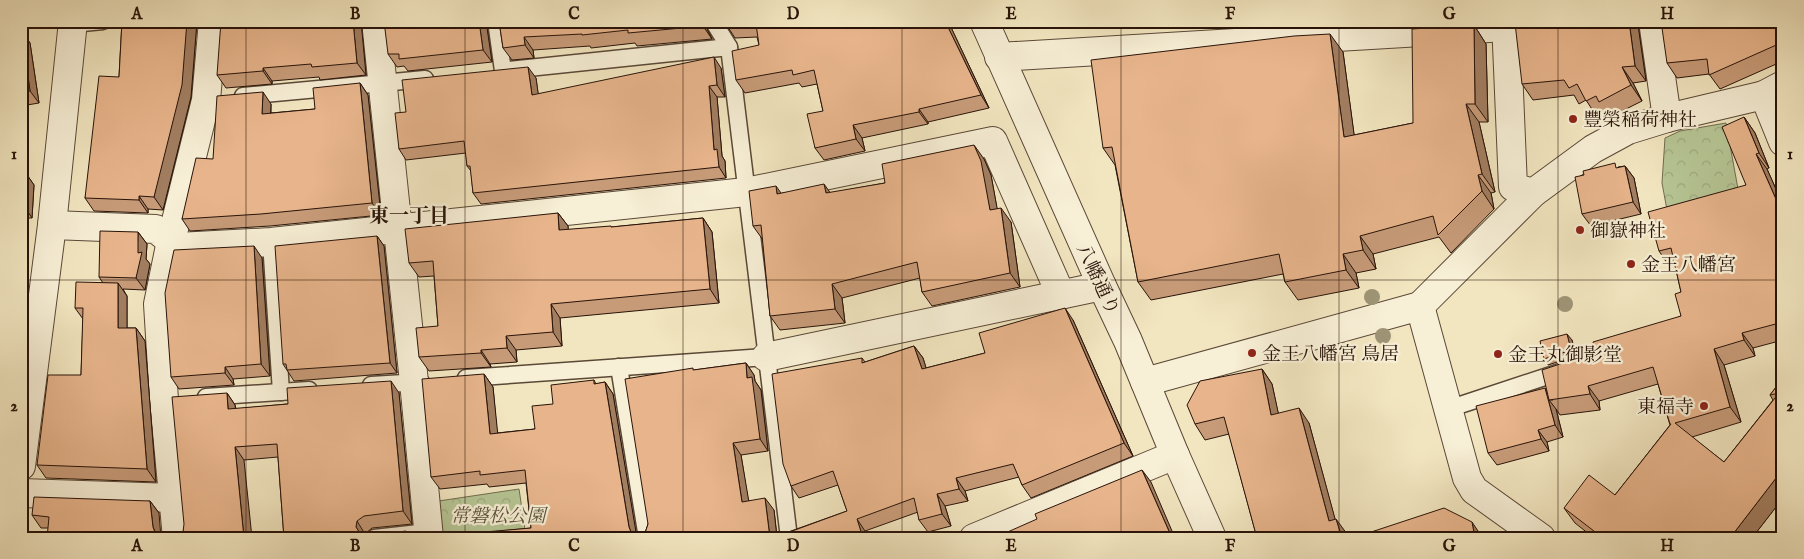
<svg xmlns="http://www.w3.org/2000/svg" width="1804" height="559" viewBox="0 0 1804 559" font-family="'IM FELL English','Noto Serif JP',serif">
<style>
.forest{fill:url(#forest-crowns);stroke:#706c4f}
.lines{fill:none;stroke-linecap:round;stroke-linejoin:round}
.service-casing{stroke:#5a4837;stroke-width:19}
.minor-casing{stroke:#5a4837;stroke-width:30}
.tertiary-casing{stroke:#5a4837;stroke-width:30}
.service{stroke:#f7efd6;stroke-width:16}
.minor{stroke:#f7efd6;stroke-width:28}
.tertiary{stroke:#f7efd6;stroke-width:28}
.tree{fill:#9e9576}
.wall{fill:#c79b78;stroke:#281309}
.shaded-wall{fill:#a27e61;stroke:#281309}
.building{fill:#e7b48b;stroke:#281309}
.grid{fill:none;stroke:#281309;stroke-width:1;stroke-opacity:0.55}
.poi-dot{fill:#8f2418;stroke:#f7efd6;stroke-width:2}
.labels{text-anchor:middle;stroke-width:4.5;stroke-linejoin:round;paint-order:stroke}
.poi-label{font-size:19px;fill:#281309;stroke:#f7efd6;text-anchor:start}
.street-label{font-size:19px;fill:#281309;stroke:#f7efd6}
.park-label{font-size:19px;font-style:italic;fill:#5a523a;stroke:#f7efd6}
.neighbourhood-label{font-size:20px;font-weight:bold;fill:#281309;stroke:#f7efd6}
.neatline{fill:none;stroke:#281309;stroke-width:2}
.grid-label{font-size:16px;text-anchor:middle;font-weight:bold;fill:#281309}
</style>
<defs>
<pattern id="forest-crowns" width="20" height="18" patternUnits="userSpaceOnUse" patternTransform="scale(1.25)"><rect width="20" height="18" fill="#b7c695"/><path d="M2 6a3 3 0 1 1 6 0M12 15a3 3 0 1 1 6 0" fill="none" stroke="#9da97f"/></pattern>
</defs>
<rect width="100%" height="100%" fill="#f2e6c0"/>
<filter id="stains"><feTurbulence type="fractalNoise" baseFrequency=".004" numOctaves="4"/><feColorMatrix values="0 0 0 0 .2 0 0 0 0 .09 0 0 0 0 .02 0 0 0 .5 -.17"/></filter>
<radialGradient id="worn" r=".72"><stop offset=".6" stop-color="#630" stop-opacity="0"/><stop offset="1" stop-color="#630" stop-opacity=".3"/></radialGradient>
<g class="forest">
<path d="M 1726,123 L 1738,189 L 1667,210 L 1662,183 L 1665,138 L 1680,131 Z"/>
<path d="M 519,489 L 526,536 L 514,538 L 437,538 L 432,502 Z"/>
</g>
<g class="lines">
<defs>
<g id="service">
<path d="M 496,21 L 503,71"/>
<path d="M 713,21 L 729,47"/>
<path d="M 72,24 L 103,21"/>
<path d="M 509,70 L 729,47 L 789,538"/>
<path d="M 243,96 L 425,79"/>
<path d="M 271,242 L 281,392"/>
<path d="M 619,367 L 647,538"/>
<path d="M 466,378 L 766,357"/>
<path d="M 371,385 L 421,382"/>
<path d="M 206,397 L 309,390"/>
<path d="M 1448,409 L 1566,370"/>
<path d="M 374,538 L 428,532"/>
</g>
<g id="minor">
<path d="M 376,21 L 414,382 L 429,538"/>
<path d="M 1506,21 L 1513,187 L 1533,193"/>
<path d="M 1653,21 L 1667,118"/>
<path d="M 999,57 L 1506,27 L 1526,21"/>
<path d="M 1764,95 L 1783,142"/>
<path d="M 52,225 L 156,229 L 178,247 L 271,242 L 746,192 L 993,141 L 1061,295"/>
<path d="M 1420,306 L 1533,193 L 1593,149 L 1628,130 L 1667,118 L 1764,95 L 1783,85"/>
<path d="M 766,357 L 1102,286"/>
<path d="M 21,493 L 174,498"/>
<path d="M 177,538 L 164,400 L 158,304 L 171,241 L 206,100 L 213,21"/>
<path d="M 974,538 L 1175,455"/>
</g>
<g id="tertiary">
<path d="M 984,21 L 1102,286 L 1128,341 L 1175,455 L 1212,538"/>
<path d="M 1145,382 L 1420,306 L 1467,478 L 1474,490 L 1541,538"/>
<path d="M 21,466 L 52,225 L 73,21"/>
</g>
</defs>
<use href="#service" class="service-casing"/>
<use href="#minor" class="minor-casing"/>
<use href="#tertiary" class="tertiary-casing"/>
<use href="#service" class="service"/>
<use href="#minor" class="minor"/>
<use href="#tertiary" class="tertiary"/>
</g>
<g class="tree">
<circle cx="1372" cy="297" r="8"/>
<circle cx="1565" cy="304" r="8"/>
<circle cx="1383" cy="336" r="8"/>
</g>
<g class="wall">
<path d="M 122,21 L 197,21 L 191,97 L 163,210 L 148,209 L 148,213 L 94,211 L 85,198 L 119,77 Z"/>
<path d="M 361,21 L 366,75 L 320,80 L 319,77 L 272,81 L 272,84 L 226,88 L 217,75 Z"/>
<path d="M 499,21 L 703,21 L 712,39 L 637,46 L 635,43 L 591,48 L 590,46 L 533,50 L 534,58 L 512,60 L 503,48 Z"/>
<path d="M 724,21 L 948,21 L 989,108 L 928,122 L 928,124 L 862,138 L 865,151 L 824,160 L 815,148 L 823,111 L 817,84 L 802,87 L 799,83 L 745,93 L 736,80 L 759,45 L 757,37 L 735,38 Z"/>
<path d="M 1307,21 L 1339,21 L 1308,23 Z"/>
<path d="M 1783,21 L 1783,61 L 1720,89 L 1709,74 L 1677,78 L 1667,63 Z"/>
<path d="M 486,22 L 492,62 L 408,71 L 404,66 L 397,67 L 388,54 Z"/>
<path d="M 1474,25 L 1486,44 L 1488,122 L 1479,122 L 1495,192 L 1491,193 L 1494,209 L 1451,253 L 1439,237 L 1373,254 L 1376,269 L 1356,273 L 1359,288 L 1298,300 L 1285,282 L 1283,274 L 1151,300 L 1138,282 L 1115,165 L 1103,148 L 1343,52 L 1354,135 L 1413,123 Z"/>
<path d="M 1638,25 L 1646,81 L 1633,83 L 1642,101 L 1610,117 L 1606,112 L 1597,117 L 1586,100 L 1579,104 L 1574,95 L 1533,100 L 1522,84 Z"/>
<path d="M 21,31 L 30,43 L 39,103 L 21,106 Z"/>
<path d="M 721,68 L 725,97 L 717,97 L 722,156 L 725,161 L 726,178 L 481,204 L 473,193 L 471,171 L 467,166 L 466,153 L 406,160 L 399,149 L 406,112 L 536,78 L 538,94 Z"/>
<path d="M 360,83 L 368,95 L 381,215 L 270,226 L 190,231 L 182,219 L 213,159 L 271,104 L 271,113 L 315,109 Z"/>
<path d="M 1744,117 L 1755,133 L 1769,168 L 1767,169 L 1783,205 L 1783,340 L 1753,348 L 1755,356 L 1724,365 L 1741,422 L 1692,437 L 1724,462 L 1773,400 L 1770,395 L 1783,378 L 1783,498 L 1752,538 L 1594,538 L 1575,523 L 1564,508 L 1615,495 L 1670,425 L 1658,384 L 1599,401 L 1600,410 L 1560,415 L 1556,409 L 1563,437 L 1547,442 L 1549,451 L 1497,465 L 1488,453 L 1548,392 L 1587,355 L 1681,316 L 1681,292 L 1675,265 L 1669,266 L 1659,251 L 1746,185 Z"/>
<path d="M 984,159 L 991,175 L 997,209 L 1011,222 L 1020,287 L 932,306 L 922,292 L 920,278 L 842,298 L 845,323 L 780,330 L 770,316 L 763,240 L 753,226 L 782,193 L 830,193 L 885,183 Z"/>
<path d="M 21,163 L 22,164 L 21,172 L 25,172 L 34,185 L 32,218 L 21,218 Z"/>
<path d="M 1625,166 L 1634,178 L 1641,214 L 1591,226 L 1582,214 L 1618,167 Z"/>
<path d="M 558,213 L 568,226 L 568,230 L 612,227 L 703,218 L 712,232 L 719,303 L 560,318 L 562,346 L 516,350 L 517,362 L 490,364 L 491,367 L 429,371 L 419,357 L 438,326 L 434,276 L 419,277 L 409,263 Z"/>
<path d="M 138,232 L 147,244 L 146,259 L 150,264 L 145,290 L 123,289 L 127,296 L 127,328 L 136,328 L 145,341 L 156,482 L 46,478 L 37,465 L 81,375 L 83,319 L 75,308 L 103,283 L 99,277 Z"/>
<path d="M 377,236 L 384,246 L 397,373 L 294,381 L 283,364 Z"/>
<path d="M 262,258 L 270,376 L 233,379 L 234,385 L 179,389 L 171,377 Z"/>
<path d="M 1073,320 L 1133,456 L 1031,498 L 1022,485 L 1019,477 L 965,491 L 968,501 L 945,506 L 951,526 L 928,532 L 919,520 L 918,512 L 865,531 L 867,538 L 430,538 L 531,528 L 526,483 L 489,487 L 487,484 L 440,489 L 431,477 L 484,374 L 493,387 L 497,433 L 535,429 L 553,404 L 594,380 L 596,384 L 605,382 L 613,394 L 636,534 L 640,536 L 645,533 L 648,524 L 694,370 L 746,363 L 754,375 L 755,381 L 761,390 L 768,451 L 741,455 L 748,500 L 774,510 L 777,536 L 847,511 L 838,485 L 799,498 L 791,486 L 862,358 L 865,362 L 914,346 L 923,358 L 926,368 L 985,353 Z"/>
<path d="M 1572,340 L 1576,356 L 1548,365 L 1544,359 Z"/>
<path d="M 1262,369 L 1272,384 L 1278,413 L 1309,423 L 1335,520 L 1347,534 L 1348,538 L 1257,538 L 1229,434 L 1205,440 L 1195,424 Z"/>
<path d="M 227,393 L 235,405 L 236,409 L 399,393 L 412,524 L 372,528 L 365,534 L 365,535 L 411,538 L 284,538 L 278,457 L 244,460 L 183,532 Z"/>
<path d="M 150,501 L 159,513 L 48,528 L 41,528 L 32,515 Z"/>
</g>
<g class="shaded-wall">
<path d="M 187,21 L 197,21 L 191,97 L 163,210 L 154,197 Z"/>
<path d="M 353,21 L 361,21 L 366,75 L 357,63 Z"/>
<path d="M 479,21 L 486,21 L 492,62 L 483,50 Z"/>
<path d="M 701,21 L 703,21 L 712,39 L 703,26 Z"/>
<path d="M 945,21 L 948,21 L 989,108 L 981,95 Z"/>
<path d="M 1629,21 L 1635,21 L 1638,25 L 1646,81 L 1635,66 Z"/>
<path d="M 1474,25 L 1486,44 L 1488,122 L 1475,104 Z"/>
<path d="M 22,31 L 30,43 L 39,103 L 30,91 Z"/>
<path d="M 1330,34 L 1343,52 L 1357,156 L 1344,137 Z"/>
<path d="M 524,37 L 533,50 L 534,58 L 525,45 Z"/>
<path d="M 714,57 L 721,68 L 725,97 L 717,85 Z"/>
<path d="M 528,67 L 536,78 L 540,106 L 532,95 Z"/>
<path d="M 1622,67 L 1633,83 L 1642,101 L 1631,85 Z"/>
<path d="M 263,68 L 272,81 L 272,84 L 263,71 Z"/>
<path d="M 360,83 L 368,95 L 381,215 L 372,203 Z"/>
<path d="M 709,86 L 717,97 L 722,156 L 725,161 L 726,178 L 719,167 L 714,150 Z"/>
<path d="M 263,92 L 271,104 L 270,126 L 262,114 Z"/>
<path d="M 1466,104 L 1479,122 L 1495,192 L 1482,174 Z"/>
<path d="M 919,109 L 928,122 L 928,124 L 919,112 Z"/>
<path d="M 1744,117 L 1755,133 L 1769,168 L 1759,153 Z"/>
<path d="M 853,125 L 862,138 L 865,151 L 856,139 Z"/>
<path d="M 974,145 L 984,159 L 991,175 L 1000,224 L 990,210 Z"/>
<path d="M 1756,154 L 1767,169 L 1783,205 L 1783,215 Z"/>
<path d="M 1625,166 L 1634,178 L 1641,214 L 1633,202 Z"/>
<path d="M 25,172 L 34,185 L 32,218 L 24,206 Z"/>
<path d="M 1478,175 L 1491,193 L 1494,209 L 1482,191 Z"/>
<path d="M 824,184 L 834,198 L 826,193 Z"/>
<path d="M 776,186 L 786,200 L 777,194 Z"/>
<path d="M 139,196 L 148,209 L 148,213 L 139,200 Z"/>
<path d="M 1001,208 L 1011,222 L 1020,287 L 1010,273 Z"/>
<path d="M 558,213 L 568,226 L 569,244 L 559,230 Z"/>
<path d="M 703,218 L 712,232 L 719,303 L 710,289 Z"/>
<path d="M 138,232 L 147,244 L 146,259 L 150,264 L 145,290 L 136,278 Z"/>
<path d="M 377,236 L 384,246 L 397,373 L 390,363 Z"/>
<path d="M 1360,236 L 1373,254 L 1376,269 L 1363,250 Z"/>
<path d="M 254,246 L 262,258 L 270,376 L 261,364 Z"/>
<path d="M 1343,254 L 1356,273 L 1359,288 L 1346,270 Z"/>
<path d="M 118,283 L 127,296 L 127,341 L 118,328 Z"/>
<path d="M 832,284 L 842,298 L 845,323 L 835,309 Z"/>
<path d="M 551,304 L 560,318 L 562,346 L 553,332 Z"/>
<path d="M 1065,308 L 1073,320 L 1133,456 L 1124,443 Z"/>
<path d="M 136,328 L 145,341 L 156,482 L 147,469 Z"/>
<path d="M 1742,333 L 1753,348 L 1755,356 L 1744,340 Z"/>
<path d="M 1567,334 L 1572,340 L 1576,356 L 1571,350 Z"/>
<path d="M 506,336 L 516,350 L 517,362 L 507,348 Z"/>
<path d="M 914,346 L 923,358 L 930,381 L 922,369 Z"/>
<path d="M 1714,349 L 1724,365 L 1741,422 L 1730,407 Z"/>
<path d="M 481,350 L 490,364 L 491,367 L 481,353 Z"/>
<path d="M 746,363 L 754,375 L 755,381 L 761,390 L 768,451 L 760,439 L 747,378 Z"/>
<path d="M 225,367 L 233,379 L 234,385 L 225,373 Z"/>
<path d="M 1262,369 L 1272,384 L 1282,430 L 1271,415 Z"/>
<path d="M 484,374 L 493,387 L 499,446 L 490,434 Z"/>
<path d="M 391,381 L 399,393 L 412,524 L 403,511 Z"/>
<path d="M 605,382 L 613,394 L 637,538 L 631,532 L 629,527 Z"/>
<path d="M 1588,386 L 1599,401 L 1600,410 L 1590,394 Z"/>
<path d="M 1545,388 L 1553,400 L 1549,400 L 1556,409 L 1563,437 L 1555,425 Z"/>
<path d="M 227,393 L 235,405 L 237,422 L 228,409 Z"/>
<path d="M 1299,408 L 1309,423 L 1340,537 L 1329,521 Z"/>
<path d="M 1538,430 L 1547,442 L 1549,451 L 1541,439 Z"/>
<path d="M 733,443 L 741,455 L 751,514 L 742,502 Z"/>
<path d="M 235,447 L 244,460 L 252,538 L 244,538 Z"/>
<path d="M 1783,469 L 1783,498 L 1752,538 L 1730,538 Z"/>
<path d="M 1142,470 L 1151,482 L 1175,538 L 1172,538 Z"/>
<path d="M 956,478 L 965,491 L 968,501 L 959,489 Z"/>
<path d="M 937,494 L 945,506 L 951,526 L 942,514 Z"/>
<path d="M 765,498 L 774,510 L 777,538 L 770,538 Z"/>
<path d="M 150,501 L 159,513 L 161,538 L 158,538 L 153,527 Z"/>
<path d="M 857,519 L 865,531 L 867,538 L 863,538 Z"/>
<path d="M 1336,519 L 1347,534 L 1348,538 L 1342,538 Z"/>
<path d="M 357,521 L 365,534 L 364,538 L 363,538 L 356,527 Z"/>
<path d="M 1472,522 L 1482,537 L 1482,538 L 1475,538 Z"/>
</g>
<g class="building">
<path d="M 122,21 L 187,21 L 182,85 L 154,197 L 139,196 L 139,200 L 85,198 L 99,76 L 119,77 Z"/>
<path d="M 221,21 L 353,21 L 357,63 L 312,67 L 311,64 L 263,68 L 263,71 L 217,75 Z"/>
<path d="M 384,21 L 479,21 L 483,50 L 399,59 L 399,54 L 388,54 Z"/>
<path d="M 499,21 L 701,21 L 703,26 L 628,33 L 628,30 L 582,35 L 582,34 L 524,37 L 525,45 L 503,48 Z"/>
<path d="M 724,21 L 945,21 L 981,95 L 919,109 L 919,112 L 853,125 L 856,139 L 815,148 L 807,114 L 823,111 L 814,70 L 793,75 L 792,70 L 736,80 L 732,51 L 759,45 L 756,24 L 727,26 Z"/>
<path d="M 1531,21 L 1629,21 L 1635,66 L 1622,67 L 1631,85 L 1599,102 L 1596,96 L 1586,101 L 1577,84 L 1569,88 L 1564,80 L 1522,84 L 1515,23 Z"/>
<path d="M 1661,21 L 1783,21 L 1783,42 L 1709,75 L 1707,59 L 1667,63 Z"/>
<path d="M 1474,25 L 1475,104 L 1466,104 L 1482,174 L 1478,175 L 1482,191 L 1438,235 L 1433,216 L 1360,236 L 1363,250 L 1343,254 L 1346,270 L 1285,282 L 1279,254 L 1138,282 L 1112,147 L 1103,148 L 1091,60 L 1294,36 L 1330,34 L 1344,137 L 1413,123 L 1412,29 Z"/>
<path d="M 21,31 L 30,91 L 21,92 Z"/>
<path d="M 714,57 L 717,85 L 709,86 L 714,150 L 717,149 L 719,167 L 473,193 L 470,166 L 467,166 L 464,141 L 399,149 L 395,113 L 406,112 L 402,80 L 528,67 L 532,95 Z"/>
<path d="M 360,83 L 372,203 L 261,214 L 182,219 L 196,158 L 213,159 L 217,96 L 263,92 L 262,114 L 315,109 L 313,88 Z"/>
<path d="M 1744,117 L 1759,153 L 1756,154 L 1783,215 L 1783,322 L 1742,333 L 1744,340 L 1714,349 L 1730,407 L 1675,423 L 1724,462 L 1779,393 L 1770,395 L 1783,378 L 1783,469 L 1730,538 L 1603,538 L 1564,508 L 1589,475 L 1615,495 L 1671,424 L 1670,424 L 1653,367 L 1588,386 L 1590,394 L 1549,400 L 1542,370 L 1587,355 L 1593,348 L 1593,342 L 1681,316 L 1675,294 L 1681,292 L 1671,248 L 1659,251 L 1648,212 L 1746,185 L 1722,127 Z"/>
<path d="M 974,145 L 981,161 L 990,210 L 1001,208 L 1010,273 L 922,292 L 917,262 L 832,284 L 835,309 L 770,316 L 761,225 L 753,226 L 749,191 L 776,186 L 777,194 L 824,184 L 826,193 L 885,183 L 882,164 Z"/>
<path d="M 1615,163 L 1616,168 L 1625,166 L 1633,202 L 1582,214 L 1575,177 L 1584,175 L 1583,171 Z"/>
<path d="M 21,172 L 25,172 L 24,206 L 21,206 Z"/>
<path d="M 558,213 L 559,230 L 611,226 L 611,227 L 703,218 L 710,289 L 551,304 L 553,332 L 506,336 L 507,348 L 481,350 L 481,353 L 419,357 L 416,328 L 438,326 L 433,261 L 409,263 L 405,229 Z"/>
<path d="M 100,231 L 138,232 L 138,253 L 142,252 L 136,278 L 99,277 Z"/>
<path d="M 377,236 L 390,363 L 287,370 L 286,364 L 283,364 L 275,246 Z"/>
<path d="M 254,246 L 261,364 L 225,367 L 225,373 L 171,377 L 165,293 L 174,250 Z"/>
<path d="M 76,282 L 118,283 L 118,328 L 136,328 L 147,469 L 37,465 L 48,375 L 81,375 L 83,308 L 75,308 Z"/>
<path d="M 1065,308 L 1124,443 L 1022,485 L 1013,464 L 956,478 L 959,489 L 937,494 L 942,514 L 919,520 L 914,498 L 857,519 L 863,538 L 773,538 L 847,511 L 833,471 L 791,486 L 783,464 L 772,374 L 862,358 L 862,363 L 914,346 L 922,369 L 985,353 L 979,333 Z"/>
<path d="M 1567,334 L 1571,350 L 1544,359 L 1540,341 Z"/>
<path d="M 746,363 L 747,378 L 752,377 L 760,439 L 733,443 L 742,502 L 765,498 L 770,538 L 430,538 L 450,535 L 531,528 L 525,470 L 480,475 L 480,471 L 431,477 L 422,379 L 484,374 L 490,434 L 535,429 L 532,406 L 553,404 L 551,385 L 594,380 L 594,384 L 605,382 L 629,527 L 631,532 L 640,536 L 645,533 L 648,524 L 625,379 L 693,368 L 693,370 Z"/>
<path d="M 1262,369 L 1271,415 L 1299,408 L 1329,521 L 1336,519 L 1342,538 L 1257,538 L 1224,417 L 1195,424 L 1187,405 L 1200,381 Z"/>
<path d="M 391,381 L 403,511 L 364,516 L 357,521 L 356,527 L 361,535 L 366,536 L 406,531 L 408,538 L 284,538 L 277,444 L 235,447 L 244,538 L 178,538 L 183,532 L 184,524 L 172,397 L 227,393 L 228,409 L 288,404 L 287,388 Z"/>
<path d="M 1545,388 L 1555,425 L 1538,430 L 1541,439 L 1488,453 L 1476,406 Z"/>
<path d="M 1142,470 L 1172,538 L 994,538 L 1037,519 L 1035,514 Z"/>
<path d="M 34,497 L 150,501 L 153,527 L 156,535 L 159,538 L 47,538 L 49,517 L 32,515 Z"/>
<path d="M 1444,508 L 1472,522 L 1475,538 L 1353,538 Z"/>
</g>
<path class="grid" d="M 246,21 L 246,538M 465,21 L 465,538M 683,21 L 683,538M 902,21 L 902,538M 1121,21 L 1121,538M 1339,21 L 1339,538M 1558,21 L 1558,538M 21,280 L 1783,280"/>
<g class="poi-dot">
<circle cx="1573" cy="119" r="5"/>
<circle cx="1580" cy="230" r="5"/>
<circle cx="1631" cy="264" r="5"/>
<circle cx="1252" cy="353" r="5"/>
<circle cx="1498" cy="354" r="5"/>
<circle cx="1704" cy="406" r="5"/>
</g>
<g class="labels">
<g class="poi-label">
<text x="1583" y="126">豐榮稲荷神社</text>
<text x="1590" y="237">御嶽神社</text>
<text x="1641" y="271">金王八幡宮</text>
<text x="1262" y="360">金王八幡宮 鳥居</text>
<text x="1508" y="361">金王丸御影堂</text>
<text x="1694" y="413" text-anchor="end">東福寺</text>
</g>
<g class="street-label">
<text transform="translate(1099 279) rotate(65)" y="7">八幡通り</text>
</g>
<g class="park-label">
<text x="498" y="522">常磐松公園</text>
</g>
<g class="neighbourhood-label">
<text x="409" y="222">東一丁目</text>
</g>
</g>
<rect width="1804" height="559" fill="none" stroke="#f2e6c0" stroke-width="55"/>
<rect x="28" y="28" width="1748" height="504" class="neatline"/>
<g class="grid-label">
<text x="137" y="19">A</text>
<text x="355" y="19">B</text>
<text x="574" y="19">C</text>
<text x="793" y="19">D</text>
<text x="1011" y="19">E</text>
<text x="1230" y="19">F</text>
<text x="1449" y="19">G</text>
<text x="1667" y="19">H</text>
<text x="14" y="159">1</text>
<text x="1790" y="159">1</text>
<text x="14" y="411">2</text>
<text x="1790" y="411">2</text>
<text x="137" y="551">A</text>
<text x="355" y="551">B</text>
<text x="574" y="551">C</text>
<text x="793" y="551">D</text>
<text x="1011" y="551">E</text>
<text x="1230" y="551">F</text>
<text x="1449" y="551">G</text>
<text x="1667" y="551">H</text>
</g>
<rect width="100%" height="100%" filter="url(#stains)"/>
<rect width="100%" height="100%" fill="url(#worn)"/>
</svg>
